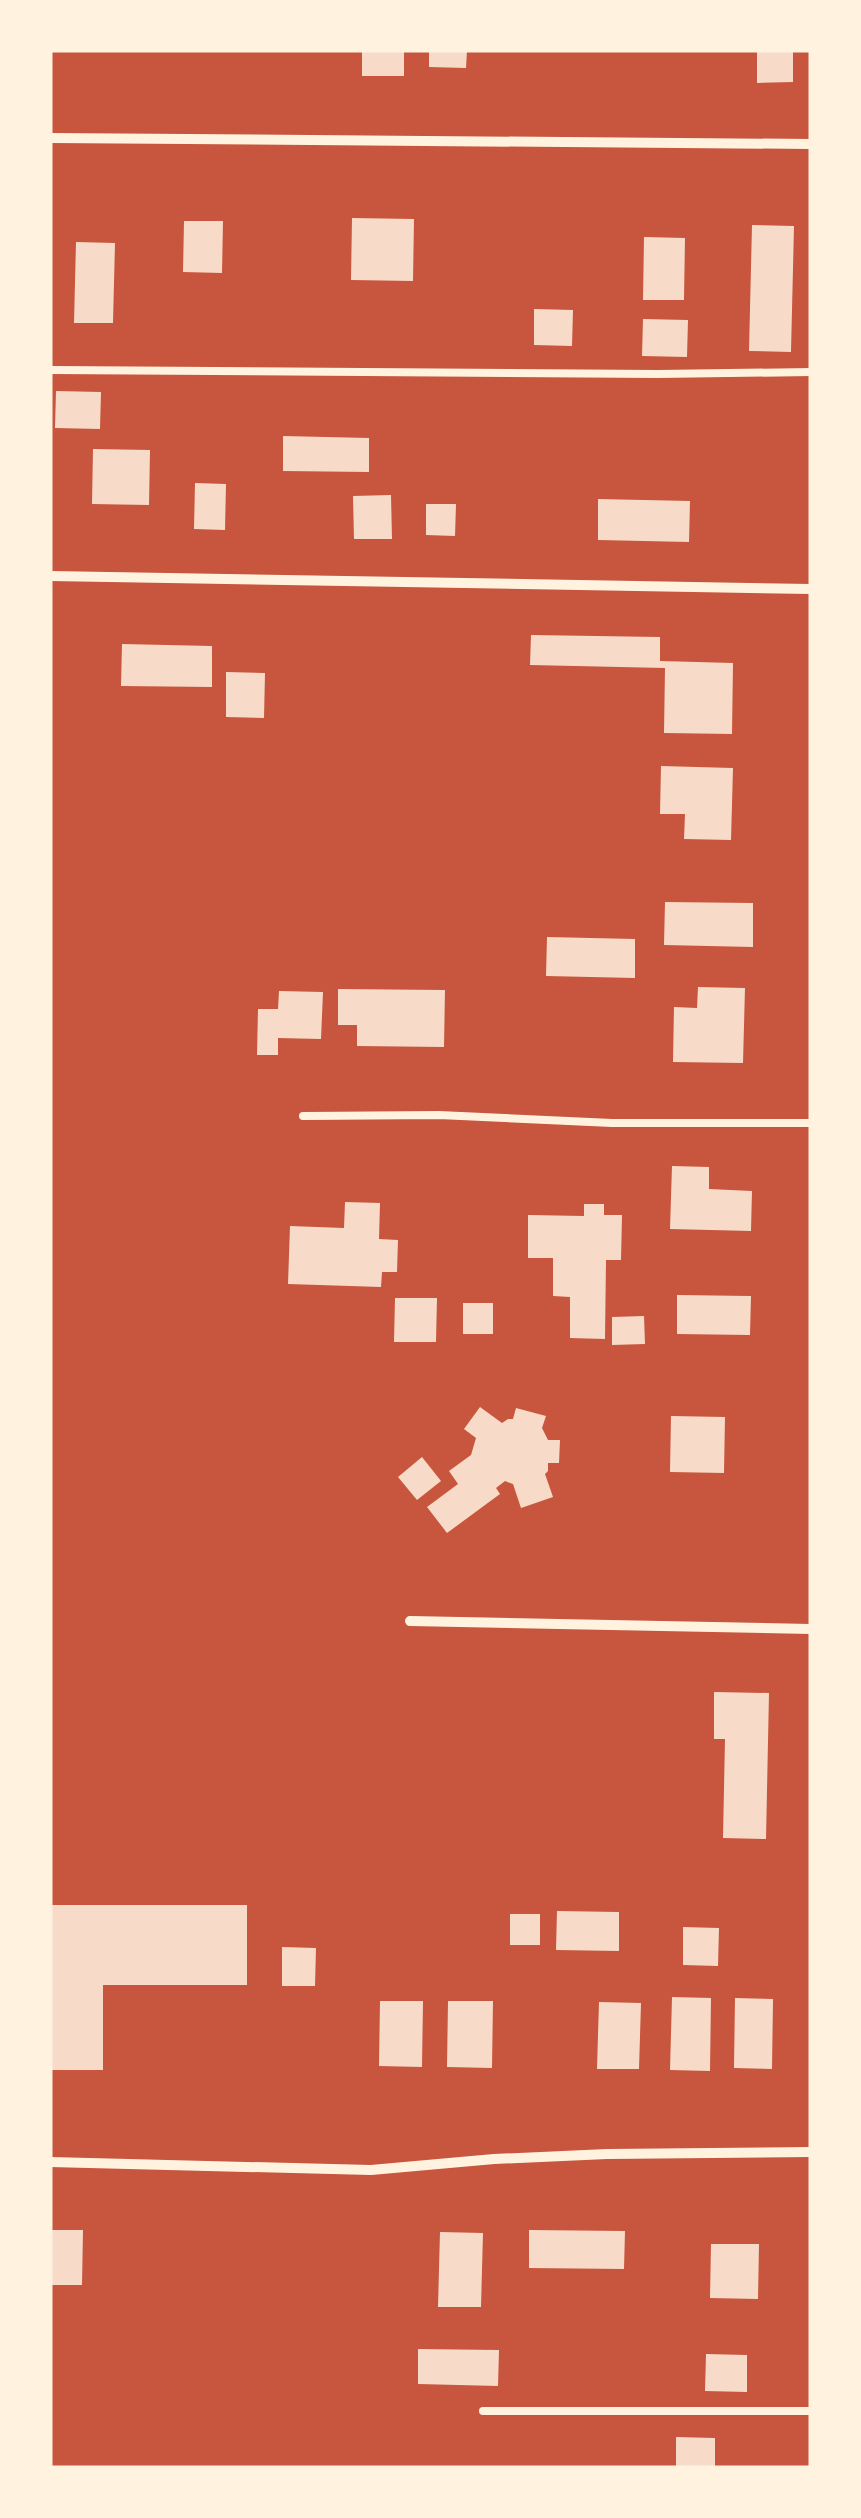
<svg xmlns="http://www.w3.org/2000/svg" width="861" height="2518" viewBox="0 0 861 2518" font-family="Figtree,sans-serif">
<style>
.building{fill:#f7dbc8}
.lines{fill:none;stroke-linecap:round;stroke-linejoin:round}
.service{stroke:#fff3e0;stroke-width:8}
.minor{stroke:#fff3e0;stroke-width:10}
</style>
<rect width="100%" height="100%" fill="#c8553d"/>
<g class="building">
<rect x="362" y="50" width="42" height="26"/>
<path d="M 429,50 L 467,50 L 466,68 L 429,67 Z"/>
<path d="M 757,50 L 793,50 L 793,82 L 757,83 Z"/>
<path d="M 352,218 L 414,219 L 413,281 L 351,280 Z"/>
<path d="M 184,221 L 223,221 L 222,273 L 183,272 Z"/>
<path d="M 752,225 L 794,226 L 791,352 L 749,351 Z"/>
<path d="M 644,237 L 685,238 L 684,300 L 643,300 Z"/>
<path d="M 76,242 L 115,243 L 113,323 L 74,323 Z"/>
<path d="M 534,309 L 573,310 L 572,346 L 534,345 Z"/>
<path d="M 643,319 L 688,320 L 687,357 L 642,356 Z"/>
<path d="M 56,391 L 101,392 L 100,429 L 55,428 Z"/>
<path d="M 283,436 L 369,438 L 369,472 L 283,471 Z"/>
<path d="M 93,449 L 150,450 L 149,505 L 92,504 Z"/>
<path d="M 195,483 L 226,484 L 225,530 L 194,529 Z"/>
<path d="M 391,495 L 392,539 L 354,539 L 353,496 Z"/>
<path d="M 598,499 L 690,501 L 689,542 L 598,540 Z"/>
<path d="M 426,504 L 456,504 L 455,536 L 426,535 Z"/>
<path d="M 531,635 L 660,637 L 660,661 L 733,663 L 732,734 L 664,733 L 665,668 L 530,665 Z"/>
<path d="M 122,644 L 212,646 L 212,687 L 121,686 Z"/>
<path d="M 226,672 L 265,673 L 264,718 L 226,717 Z"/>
<path d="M 661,766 L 733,768 L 731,840 L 684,839 L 685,814 L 660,814 Z"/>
<path d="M 665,902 L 753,903 L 753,947 L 664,945 Z"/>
<path d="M 547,937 L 635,939 L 635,978 L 546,976 Z"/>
<path d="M 698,987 L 745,988 L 743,1063 L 673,1062 L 674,1007 L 697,1008 Z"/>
<path d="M 338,989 L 445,990 L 444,1047 L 357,1046 L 357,1025 L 338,1025 Z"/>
<path d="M 279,991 L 323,992 L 321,1039 L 278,1038 L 278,1055 L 257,1055 L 258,1009 L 278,1009 Z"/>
<path d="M 672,1166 L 709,1167 L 709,1189 L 752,1191 L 751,1231 L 670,1229 Z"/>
<path d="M 345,1202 L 380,1203 L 379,1239 L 398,1240 L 397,1272 L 382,1272 L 381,1287 L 288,1284 L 290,1226 L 344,1228 Z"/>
<path d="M 584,1204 L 604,1204 L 604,1215 L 622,1215 L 621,1260 L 606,1260 L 605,1339 L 570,1338 L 570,1297 L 553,1296 L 553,1258 L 528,1258 L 528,1215 L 584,1216 Z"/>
<path d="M 677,1295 L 751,1296 L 750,1335 L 677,1334 Z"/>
<path d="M 395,1298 L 437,1298 L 436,1342 L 394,1342 Z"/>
<rect x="463" y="1303" width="30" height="31"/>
<path d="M 644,1316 L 645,1344 L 612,1345 L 612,1317 Z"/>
<path d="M 480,1407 L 502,1423 L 508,1419 L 513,1419 L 516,1408 L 546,1416 L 542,1428 L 548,1440 L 560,1440 L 559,1463 L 548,1463 L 548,1471 L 545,1474 L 553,1497 L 521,1508 L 513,1484 L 505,1481 L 496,1488 L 500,1494 L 447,1533 L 427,1507 L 458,1484 L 449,1471 L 471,1455 L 476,1438 L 464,1429 Z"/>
<path d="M 671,1416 L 725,1417 L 724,1473 L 670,1472 Z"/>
<path d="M 422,1457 L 441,1481 L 417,1500 L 398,1477 Z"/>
<path d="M 714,1692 L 769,1693 L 766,1839 L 723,1838 L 725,1739 L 714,1739 Z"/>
<path d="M 50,1905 L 247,1905 L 247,1985 L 103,1985 L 103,2070 L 50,2070 Z"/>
<path d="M 557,1911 L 619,1912 L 619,1951 L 556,1950 Z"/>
<rect x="510" y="1914" width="30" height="31"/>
<path d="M 683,1927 L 719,1928 L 718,1966 L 683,1965 Z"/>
<path d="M 282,1947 L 316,1948 L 315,1986 L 282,1986 Z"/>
<path d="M 672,1997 L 711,1998 L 710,2071 L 670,2070 Z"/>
<path d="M 735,1998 L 773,1999 L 772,2069 L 734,2068 Z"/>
<path d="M 380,2001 L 423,2001 L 422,2067 L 379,2066 Z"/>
<path d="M 448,2001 L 493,2001 L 492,2068 L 447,2067 Z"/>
<path d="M 599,2002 L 641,2003 L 639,2069 L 597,2069 Z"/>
<path d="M 50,2230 L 83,2230 L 82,2285 L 50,2285 Z"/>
<path d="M 529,2230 L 625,2231 L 624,2269 L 529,2268 Z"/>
<path d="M 440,2232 L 483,2233 L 481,2307 L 438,2307 Z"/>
<path d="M 711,2244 L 759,2244 L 758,2299 L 710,2298 Z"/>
<path d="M 418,2349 L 499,2350 L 498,2386 L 418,2384 Z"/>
<path d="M 706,2354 L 747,2355 L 747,2392 L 705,2391 Z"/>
<path d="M 676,2437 L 715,2438 L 715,2468 L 676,2468 Z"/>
</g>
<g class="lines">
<g class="service">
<path d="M 50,370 L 658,374 L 811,372"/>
<path d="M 303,1116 L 439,1115 L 612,1123 L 811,1123"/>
<path d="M 483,2411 L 811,2411"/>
</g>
<g class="minor">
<path d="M 50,138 L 811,144"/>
<path d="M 50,576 L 811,589"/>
<path d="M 410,1621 L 811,1629"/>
<path d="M 50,2162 L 371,2170 L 494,2159 L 607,2154 L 811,2152"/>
</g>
</g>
<rect width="861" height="2518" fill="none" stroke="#fff3e0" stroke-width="105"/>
</svg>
